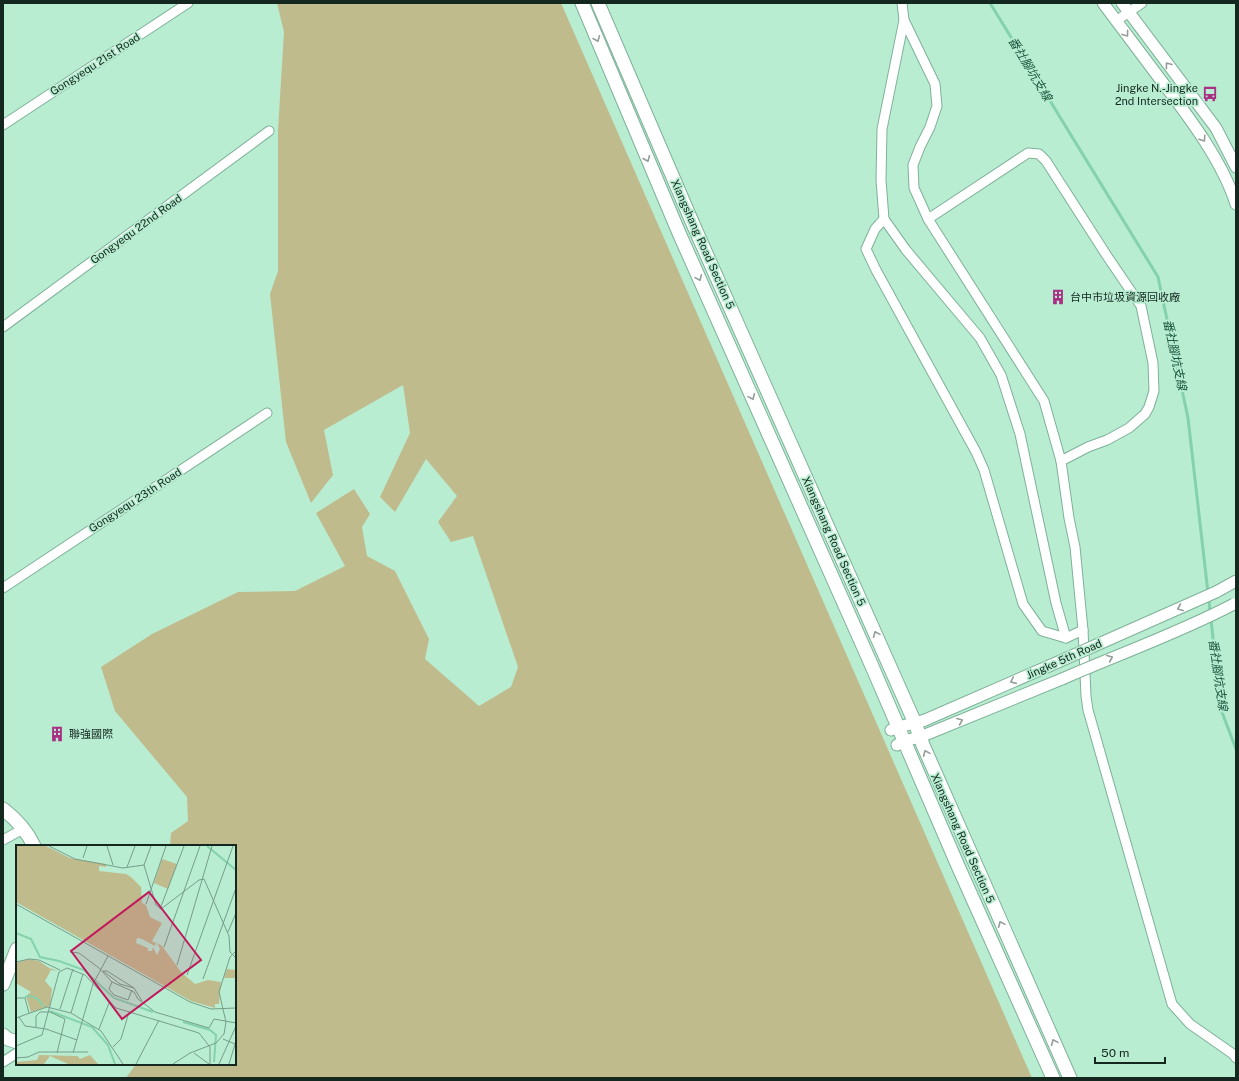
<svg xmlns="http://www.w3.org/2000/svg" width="1239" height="1081" viewBox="0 0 1239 1081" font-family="'Public Sans','Noto Sans TC',sans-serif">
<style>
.green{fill:#c0bb8c}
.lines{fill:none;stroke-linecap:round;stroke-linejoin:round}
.stream{stroke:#83d2ac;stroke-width:3}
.minor-casing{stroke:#7eb198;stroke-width:11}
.tertiary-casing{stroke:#7eb198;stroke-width:13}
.secondary-casing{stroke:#7eb198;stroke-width:15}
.minor{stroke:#fff;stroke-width:9}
.tertiary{stroke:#fff;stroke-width:11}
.secondary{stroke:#fff;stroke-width:13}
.tertiary-bridge-casing{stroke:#7eb198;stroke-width:13;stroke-linecap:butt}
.tertiary-bridge{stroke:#fff;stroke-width:11}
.oneway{stroke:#959e9a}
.labels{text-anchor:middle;stroke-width:3.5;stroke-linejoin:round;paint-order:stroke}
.street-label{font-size:11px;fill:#14281f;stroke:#b8edd2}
.poi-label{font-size:11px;fill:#14281f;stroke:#b8edd2;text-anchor:start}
.water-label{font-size:12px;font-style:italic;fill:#1c583f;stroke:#b8edd2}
.inset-river{fill:none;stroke:#83d2ac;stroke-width:2}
.inset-road{fill:none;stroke:#769e8a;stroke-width:1}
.view{fill:#c2185b;fill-opacity:0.15;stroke:#c2185b;stroke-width:2}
.inset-edge{fill:none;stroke:#14281f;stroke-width:2}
</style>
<rect width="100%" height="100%" fill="#b8edd2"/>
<path class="green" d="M 277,3 L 561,3 L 1032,1078 L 126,1078 L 136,1064 L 235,1064 L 235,846 L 170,846 L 171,833 L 188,821 L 187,797 L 115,711 L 101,667 L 152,634 L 238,592 L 295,591 L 345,566 L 316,513 L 354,489 L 370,514 L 362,527 L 367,556 L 395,571 L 429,639 L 425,659 L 479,706 L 511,687 L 518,667 L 473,536 L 451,542 L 438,522 L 457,496 L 426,459 L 395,512 L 380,497 L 410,433 L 403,385 L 324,430 L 333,475 L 311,503 L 286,442 L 270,294 L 278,271 L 278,130 L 284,32 Z"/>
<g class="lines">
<g class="stream">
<path d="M 990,3 L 1158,277 L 1188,418 L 1208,593"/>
<path d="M 1209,599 L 1210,613"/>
<path d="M 1211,619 L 1220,707 L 1236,749"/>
</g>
<defs>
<g id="minor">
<path d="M 902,3 L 904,20 L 935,84 L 937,106 L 930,127 L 920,147 L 913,165 L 914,188 L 928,219 L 1044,401 L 1061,461"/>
<path d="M 904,20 L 882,129 L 881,180 L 884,219 L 906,250 L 980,338 L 1001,375 L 1020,434 L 1056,603 L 1066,638"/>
<path d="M 1116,21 L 1142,3"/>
<path d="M 3,125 L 188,3"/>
<path d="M 884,219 L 875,229 L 866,249 L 876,270 L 976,452 L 984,470 L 1023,604 L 1042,631 L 1066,638 L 1083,630"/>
<path d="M 928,219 L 1028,153 L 1039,154 L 1046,161 L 1107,256 L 1141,306 L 1153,363 L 1154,391 L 1149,407 L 1145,414 L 1129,428 L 1107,440 L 1088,447 L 1061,461 L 1069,518 L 1075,547 L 1083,630 L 1086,696 L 1088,710 L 1172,1004 L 1190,1024 L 1233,1054 L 1236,1058"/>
<path d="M 3,327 L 269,131"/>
<path d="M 3,588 L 267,413"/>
<path d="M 3,840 L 23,829"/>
<path d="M 3,1062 L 17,1053"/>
</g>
<g id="tertiary">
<path d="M 1103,3 C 1122,28 1141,54 1160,79 C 1188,116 1222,160 1236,204"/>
<path d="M 1122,3 L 1216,128 L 1236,167"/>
<path d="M 1216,592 L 1236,581"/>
<path d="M 891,730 C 902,725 913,724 925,720 L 1049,666"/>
<path d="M 897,745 L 904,741 L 920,737 L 1062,679"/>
</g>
<g id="secondary">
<path d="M 582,3 L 679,233 L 871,664 L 958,866 L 1053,1078"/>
<path d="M 598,3 L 693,224 L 915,723 L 923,745 L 1070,1078"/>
<path d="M 3,809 C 16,819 27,831 34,846"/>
<path d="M 3,984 L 17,949"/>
<path d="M 3,1035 L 8,1039 L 17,1042"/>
</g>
</defs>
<use href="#minor" class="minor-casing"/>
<use href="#tertiary" class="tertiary-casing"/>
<use href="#secondary" class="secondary-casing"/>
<use href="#minor" class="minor"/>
<use href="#tertiary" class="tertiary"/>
<use href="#secondary" class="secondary"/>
<defs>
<g id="tertiary-bridge">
<path d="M 1049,666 L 1216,592"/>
<path d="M 1062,679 C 1119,654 1179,633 1234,604"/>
</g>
</defs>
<use href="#tertiary-bridge" class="tertiary-bridge-casing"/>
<use href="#tertiary-bridge" class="tertiary-bridge"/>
</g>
<defs><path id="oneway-chevron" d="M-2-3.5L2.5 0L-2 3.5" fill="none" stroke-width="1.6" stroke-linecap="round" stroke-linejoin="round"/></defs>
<g class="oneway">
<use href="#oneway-chevron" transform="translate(1126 34) rotate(54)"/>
<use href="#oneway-chevron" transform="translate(597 39) rotate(67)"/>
<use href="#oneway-chevron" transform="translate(1168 65) rotate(-127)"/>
<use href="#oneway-chevron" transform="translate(1203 139) rotate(57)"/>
<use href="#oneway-chevron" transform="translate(647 159) rotate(67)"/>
<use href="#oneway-chevron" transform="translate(699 278) rotate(66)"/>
<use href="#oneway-chevron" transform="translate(752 397) rotate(66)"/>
<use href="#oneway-chevron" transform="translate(1180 608) rotate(157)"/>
<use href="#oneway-chevron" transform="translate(876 634) rotate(-114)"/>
<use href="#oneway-chevron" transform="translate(1110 658) rotate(-23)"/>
<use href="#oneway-chevron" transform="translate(1013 681) rotate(156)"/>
<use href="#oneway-chevron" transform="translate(960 721) rotate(-22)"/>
<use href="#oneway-chevron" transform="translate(926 753) rotate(-114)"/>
<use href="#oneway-chevron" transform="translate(1001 924) rotate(-114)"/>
<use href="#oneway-chevron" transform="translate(1054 1042) rotate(-114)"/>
</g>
<defs>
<symbol id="bus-bare" viewBox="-9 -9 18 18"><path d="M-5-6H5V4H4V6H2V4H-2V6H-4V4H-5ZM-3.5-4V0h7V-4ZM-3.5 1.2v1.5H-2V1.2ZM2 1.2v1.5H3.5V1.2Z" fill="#a82f84" stroke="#b8edd2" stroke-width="2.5" paint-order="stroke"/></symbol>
<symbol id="building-bare" viewBox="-9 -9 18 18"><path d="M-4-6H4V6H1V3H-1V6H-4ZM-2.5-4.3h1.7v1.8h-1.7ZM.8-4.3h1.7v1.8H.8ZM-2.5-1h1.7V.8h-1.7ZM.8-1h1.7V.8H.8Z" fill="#a82f84" stroke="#b8edd2" stroke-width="2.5" paint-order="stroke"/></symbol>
</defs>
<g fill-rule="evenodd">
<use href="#bus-bare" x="1199" y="83" width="22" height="22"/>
<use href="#building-bare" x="1047" y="286" width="22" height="22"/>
<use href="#building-bare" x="46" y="723" width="22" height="22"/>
</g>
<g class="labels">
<g class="street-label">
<text transform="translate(95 64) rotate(-33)" y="4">Gongyequ 21st Road</text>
<text transform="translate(136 229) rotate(-36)" y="4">Gongyequ 22nd Road</text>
<text transform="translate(703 244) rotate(66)" y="4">Xiangshang Road Section 5</text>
<text transform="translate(135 500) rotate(-33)" y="4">Gongyequ 23th Road</text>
<text transform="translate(834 541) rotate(66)" y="4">Xiangshang Road Section 5</text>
<text transform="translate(1064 659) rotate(-24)" y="4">Jingke 5th Road</text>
<text transform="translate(963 838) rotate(66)" y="4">Xiangshang Road Section 5</text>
</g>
<g class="poi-label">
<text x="1198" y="92" text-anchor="end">Jingke N.-Jingke<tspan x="1198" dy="13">2nd Intersection</tspan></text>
<text x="1070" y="301">台中市垃圾資源回收廠</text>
<text x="69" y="738">聯強國際</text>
</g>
<g class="water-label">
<text transform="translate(1030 69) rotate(59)" y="4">番社腳坑支線</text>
<text transform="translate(1175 355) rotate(78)" y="4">番社腳坑支線</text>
<text transform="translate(1218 675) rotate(82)" y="4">番社腳坑支線</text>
</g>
</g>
<g transform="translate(16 845)">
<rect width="220" height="220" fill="#b8edd2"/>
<path d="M 0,1 L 30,1 L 54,13 L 90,19 L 90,22 L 83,21 L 83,26 L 110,29 L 115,32 L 125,42 L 126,58 L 130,60 L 134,72 L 146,78 L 136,96 L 140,98 L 139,101 L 126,94 L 121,93 L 120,98 L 132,103 L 132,106 L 136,106 L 137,102 L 141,110 L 144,104 L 141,98 L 146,101 L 165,127 L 179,139 L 192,135 L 205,137 L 203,159 L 199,159 L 199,163 L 175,156 L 0,57 ZM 146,14 L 161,19 L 152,44 L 138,38 ZM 12,114 L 23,116 L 33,123 L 43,126 L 35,125 L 29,136 L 36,144 L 34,161 L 15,167 L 10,151 L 15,147 L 0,138 L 0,118 ZM 211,124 L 220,125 L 219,133 L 208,133 ZM 23,210 L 62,211 L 64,214 L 74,210 L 82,219 L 52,219 L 34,211 L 28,219 L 0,219 L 0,217 L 21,215 Z" fill="#c0bb8c"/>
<path class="inset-river" d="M 191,1 L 220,25M 0,88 L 15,94 L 24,112 L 43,116 L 68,125 L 98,153 L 137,167M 9,152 L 15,151 L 22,154 L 28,162M 34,166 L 76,182 L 92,200 L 99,219M 167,177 L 194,185 L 200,190 L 198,217"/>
<path class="inset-road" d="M 33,1 L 59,14 L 107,23 L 128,20 L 140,60 L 145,64 L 183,35 L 188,34 L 213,91 L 214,107 L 220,113M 91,1 L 97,20M 67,13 L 71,1M 128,20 L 135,1M 111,22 L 119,1M 0,59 L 174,157 L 195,164 L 220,163M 130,59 L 150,1M 144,64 L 168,1M 212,87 L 220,68M 148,102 L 184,1M 54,107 L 63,108 L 83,123 L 96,137 L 93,144 L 98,150 L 112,155 L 116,145M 0,117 L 13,114 L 23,115 L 44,125M 161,120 L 196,1M 87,126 L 104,139 L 118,143 L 126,156M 87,126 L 91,126 L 118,143M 171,130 L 217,1M 187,134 L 220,43M 96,137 L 118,147 L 122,154 L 139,167 L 193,183 L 198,174 L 220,178M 0,153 L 9,153 L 13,168M 44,164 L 57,124M 55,168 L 67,129M 3,172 L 9,181 L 30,184 L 61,195M 0,173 L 31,162 L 55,168 L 85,186 L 107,219M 20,182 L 20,171 L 24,167 L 34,167 L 49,174 L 41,208M 83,184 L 93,158M 207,194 L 219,199M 0,201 L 26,190 L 43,127 L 51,123 L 69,130 L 100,163 L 183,188 L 194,202 L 194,219M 97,202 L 105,194 L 113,167M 57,208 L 77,139 L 92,111M 178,208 L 193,219M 0,213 L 12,212 L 23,207 L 72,207M 120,219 L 143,175M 157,219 L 174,208 L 200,198 L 208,189 L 210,177 L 203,147 L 214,112 L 220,106M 203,219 L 220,181M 213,219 L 220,196"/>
<path class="view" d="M 133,47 L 185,115 L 106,174 L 55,106 Z"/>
<rect width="220" height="220" class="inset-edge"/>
</g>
<rect width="1239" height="1081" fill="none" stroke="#14281f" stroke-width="8"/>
<path d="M1095 1057v6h70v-6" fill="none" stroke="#14281f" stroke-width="2"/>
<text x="1101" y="1057" font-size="12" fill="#14281f" stroke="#b8edd2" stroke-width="3" paint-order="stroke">50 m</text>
</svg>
